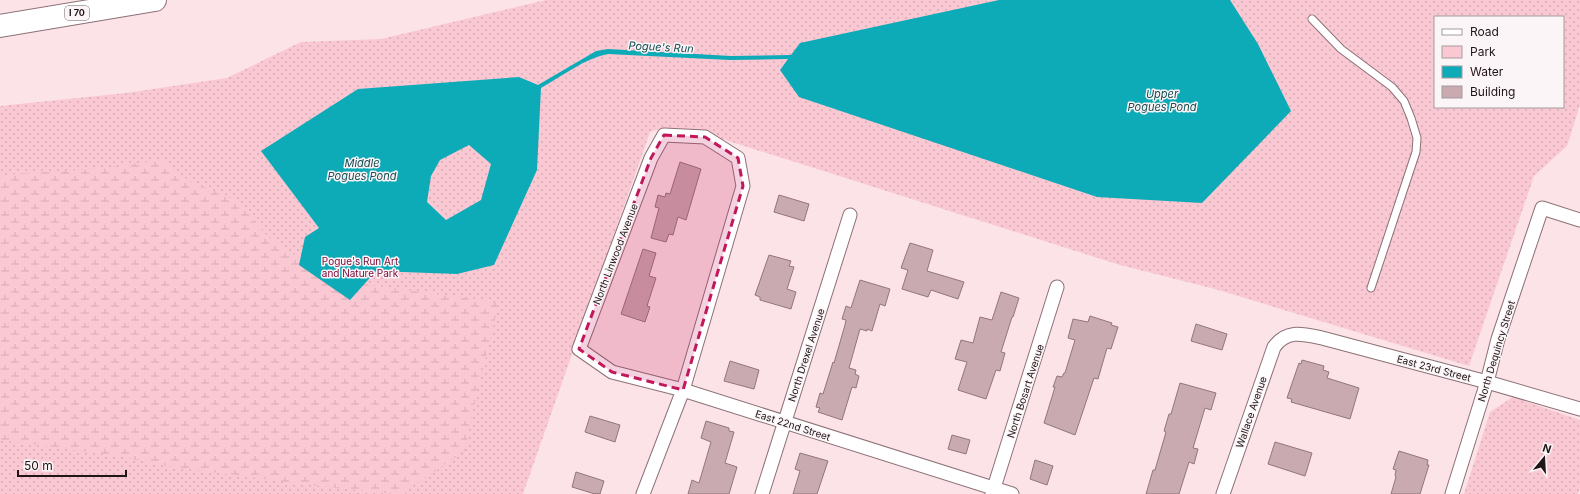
<svg xmlns="http://www.w3.org/2000/svg" width="1580" height="494" viewBox="0 0 1580 494" font-family="Inter,sans-serif">
<style>
.green{fill:url(#green-dots);fill-rule:evenodd}
.wetland{fill:url(#wetland-marsh)}
.water{fill:#0dabb8;fill-rule:evenodd}
.building{fill:#c8aab0;stroke:#92767c}
.lines{fill:none;stroke-linecap:round;stroke-linejoin:round}
.service-casing{stroke:#8c7177;stroke-width:9}
.minor-casing{stroke:#8c7177;stroke-width:15}
.motorway-casing{stroke:#8c7177;stroke-width:24}
.service{stroke:#fff;stroke-width:7}
.minor{stroke:#fff;stroke-width:13}
.motorway{stroke:#fff;stroke-width:22}
.marked{fill:#c2185b;fill-opacity:0.2;stroke:#c2185b;stroke-width:3;stroke-dasharray:8 5;stroke-linejoin:round}
.labels{text-anchor:middle;stroke-width:3;stroke-linejoin:round;paint-order:stroke}
.shield{fill:#fcf5f7;stroke:#62585a;stroke-width:1}
.shield-label{font-size:9px;font-weight:bold;fill:#201517}
.street-label{font-size:10px;fill:#201517;stroke:#fcf5f7}
.park-label{font-size:10px;fill:#780838;stroke:#fcf5f7}
.water-label{font-size:11px;font-style:italic;fill:#154e53;stroke:#fcf5f7}
</style>
<defs>
<pattern id="green-dots" width="8" height="8" patternUnits="userSpaceOnUse"><rect width="8" height="8" fill="#fac8d3"/><path d="M2 2h.1M6 6h.1" fill="none" stroke="#d6abb4" stroke-width="1.8" stroke-linecap="round"/></pattern>
<pattern id="wetland-marsh" width="20" height="14" patternUnits="userSpaceOnUse"><rect width="20" height="14" fill="#fac8d3"/><path d="M1 5h8M5 5V1M11 12h8M15 12V8" fill="none" stroke="#d6abb4"/></pattern>
</defs>
<rect width="100%" height="100%" fill="#fce3e8"/>
<g class="green">
<path d="M 546,0 L 1580,0 L 1580,105 L 1567,146 L 1534,176 L 1469,366 L 1215,289 L 1120,265 L 716,137 C 694,131 672,123 650,132 L 523,494 L 0,494 L 0,106 L 126,93 L 227,78 L 301,42 L 381,39 ZM 1435,17 L 1563,17 L 1563,107 L 1435,107 Z"/>
<path d="M 1513,397 L 1580,420 L 1580,488 L 1578,494 L 1464,494 L 1490,412 Z"/>
</g>
<path class="wetland" d="M 163,160 L 189,181 L 225,195 L 242,204 L 267,236 L 332,280 L 351,300 L 364,284 L 499,303 L 473,410 L 465,451 L 401,494 L 395,494 L 301,484 L 166,466 L 123,457 L 0,440 L 0,175 L 94,169 Z"/>
<path class="water" d="M 999,0 L 1230,0 L 1258,44 L 1291,111 L 1202,203 L 1097,197 L 799,97 L 780,70 L 788,59 L 730,60 L 608,54 C 585,58 561,77 541,88 L 537,170 L 494,265 L 457,274 L 376,271 L 350,300 L 299,265 L 305,237 L 319,228 L 261,151 L 358,89 L 519,77 L 538,85 L 596,51 L 608,49 L 731,56 L 791,55 L 800,43 ZM 469,145 L 491,164 L 481,200 L 446,220 L 427,202 L 431,176 L 440,160 Z"/>
<g class="building">
<path d="M 680,162 L 701,169 L 686,220 L 678,217 L 673,235 L 669,234 L 666,242 L 651,238 L 659,208 L 655,207 L 658,195 L 665,197 L 666,193 L 670,194 Z"/>
<path d="M 779,195 L 809,204 L 804,221 L 774,212 Z"/>
<path d="M 910,243 L 933,250 L 927,271 L 964,282 L 958,299 L 931,290 L 928,297 L 902,289 L 908,270 L 901,268 Z"/>
<path d="M 643,249 L 656,253 L 649,276 L 656,278 L 647,306 L 650,307 L 645,322 L 621,314 Z"/>
<path d="M 769,255 L 791,261 L 789,266 L 794,267 L 787,289 L 796,292 L 791,309 L 760,300 L 760,297 L 755,295 Z"/>
<path d="M 860,280 L 890,289 L 885,306 L 880,304 L 872,331 L 867,329 L 867,331 L 860,329 L 849,368 L 856,370 L 855,374 L 859,376 L 856,388 L 852,387 L 842,420 L 818,412 L 820,408 L 816,407 L 820,393 L 823,394 L 833,362 L 834,363 L 845,325 L 846,320 L 842,319 L 846,306 L 851,308 Z"/>
<path d="M 1001,292 L 1019,298 L 1013,317 L 1012,317 L 1001,352 L 1005,353 L 1000,371 L 996,370 L 986,399 L 958,390 L 967,362 L 955,359 L 961,340 L 973,343 L 980,317 L 992,320 Z"/>
<path d="M 1090,316 L 1112,323 L 1111,325 L 1118,327 L 1111,349 L 1107,348 L 1098,379 L 1094,378 L 1075,435 L 1044,423 L 1055,387 L 1053,387 L 1057,376 L 1062,377 L 1064,373 L 1065,373 L 1075,340 L 1068,338 L 1073,319 L 1088,322 Z"/>
<path d="M 1196,324 L 1227,334 L 1222,350 L 1191,341 Z"/>
<path d="M 1302,360 L 1324,366 L 1323,370 L 1329,372 L 1327,378 L 1359,388 L 1350,419 L 1291,402 L 1292,399 L 1287,398 L 1299,363 L 1301,364 Z"/>
<path d="M 730,361 L 759,370 L 754,389 L 724,381 Z"/>
<path d="M 1180,383 L 1216,393 L 1211,410 L 1205,408 L 1193,448 L 1198,449 L 1194,464 L 1189,462 L 1179,494 L 1146,494 L 1153,470 L 1155,470 L 1166,432 L 1164,431 L 1169,414 L 1171,414 Z"/>
<path d="M 590,416 L 620,425 L 615,442 L 585,432 Z"/>
<path d="M 706,421 L 729,428 L 729,431 L 734,432 L 725,463 L 737,467 L 729,494 L 688,494 L 692,480 L 699,483 L 711,442 L 701,438 Z"/>
<path d="M 952,435 L 970,440 L 966,454 L 948,449 Z"/>
<path d="M 1275,442 L 1312,453 L 1305,476 L 1268,464 Z"/>
<path d="M 1399,451 L 1428,460 L 1427,465 L 1429,465 L 1420,494 L 1391,494 L 1396,477 L 1395,476 L 1396,470 L 1393,469 Z"/>
<path d="M 800,453 L 828,461 L 817,494 L 793,494 L 800,471 L 795,469 Z"/>
<path d="M 1035,460 L 1053,466 L 1047,485 L 1030,479 Z"/>
<path d="M 576,472 L 604,481 L 600,494 L 596,493 L 595,494 L 572,487 Z"/>
</g>
<g class="lines">
<defs>
<path id="service" d="M 1312,19 L 1341,49 L 1392,87 L 1404,101 L 1411,118 L 1417,138 L 1416,152 L 1410,170 L 1371,288"/>
<g id="minor">
<path d="M 643,494 L 683,390 L 743,186 L 738,158 L 705,137 L 664,135 L 651,158 L 579,349 L 612,372 L 683,390 L 1012,494"/>
<path d="M 762,494 L 850,215"/>
<path d="M 992,494 L 1057,287"/>
<path d="M 1223,494 L 1274,347 C 1287,329 1303,334 1322,338 L 1487,382 L 1580,409"/>
<path d="M 1452,494 L 1487,382 L 1498,339 L 1542,208 L 1580,220"/>
</g>
<path id="motorway" d="M 0,26 L 155,0"/>
</defs>
<use href="#service" class="service-casing"/>
<use href="#minor" class="minor-casing"/>
<use href="#motorway" class="motorway-casing"/>
<use href="#service" class="service"/>
<use href="#minor" class="minor"/>
<use href="#motorway" class="motorway"/>
</g>
<path class="marked" d="M 664,135 L 705,137 L 738,158 L 743,186 L 683,390 L 612,372 L 579,349 L 651,158 Z"/>
<g class="labels">
<rect class="shield" x="65" y="6" width="24" height="14" rx="3"/>
<g class="shield-label">
<text x="77" y="16">I 70</text>
</g>
<g class="street-label">
<text transform="translate(615 254) rotate(-69)" y="4">North Linwood Avenue</text>
<text transform="translate(1496 351) rotate(-73)" y="4">North Dequincy Street</text>
<text transform="translate(806 355) rotate(-72)" y="4">North Drexel Avenue</text>
<text transform="translate(1434 368) rotate(15)" y="4">East 23rd Street</text>
<text transform="translate(1025 391) rotate(-72)" y="4">North Bosart Avenue</text>
<text transform="translate(1251 412) rotate(-71)" y="4">Wallace Avenue</text>
<text transform="translate(793 425) rotate(18)" y="4">East 22nd Street</text>
</g>
<g class="park-label">
<text x="360" y="265">Pogue's Run Art<tspan x="360" dy="12">and Nature Park</tspan></text>
</g>
<g class="water-label">
<text transform="translate(661 47) rotate(3)" y="4">Pogue's Run</text>
<text x="1162" y="98">Upper<tspan x="1162" dy="13">Pogues Pond</tspan></text>
<text x="362" y="167">Middle<tspan x="362" dy="13">Pogues Pond</tspan></text>
</g>
</g>
<rect x="1434" y="16" width="130" height="92" fill="#fcf5f7" stroke="#a49b9d"/>
<rect x="1442" y="29" width="20" height="6" fill="#ffffff" stroke="#a49b9d"/>
<text x="1470" y="36" font-size="12" fill="#201517">Road</text>
<rect x="1442" y="46" width="20" height="12" fill="#fac8d3" stroke="#a49b9d"/>
<text x="1470" y="56" font-size="12" fill="#201517">Park</text>
<rect x="1442" y="66" width="20" height="12" fill="#0dabb8" stroke="#a49b9d"/>
<text x="1470" y="76" font-size="12" fill="#201517">Water</text>
<rect x="1442" y="86" width="20" height="12" fill="#c8aab0" stroke="#a49b9d"/>
<text x="1470" y="96" font-size="12" fill="#201517">Building</text>
<g transform="translate(1544 458) rotate(18)" stroke="#fcf5f7" stroke-width="3" paint-order="stroke">
<path d="M0-3L7 15L0 10L-7 15Z" fill="#201517"/>
<text y="-6" font-size="11" font-weight="bold" text-anchor="middle" fill="#201517">N</text>
</g>
<path d="M18 470v6h108v-6" fill="none" stroke="#201517" stroke-width="2"/>
<text x="24" y="470" font-size="12" fill="#201517" stroke="#fcf5f7" stroke-width="3" paint-order="stroke">50 m</text>
</svg>
